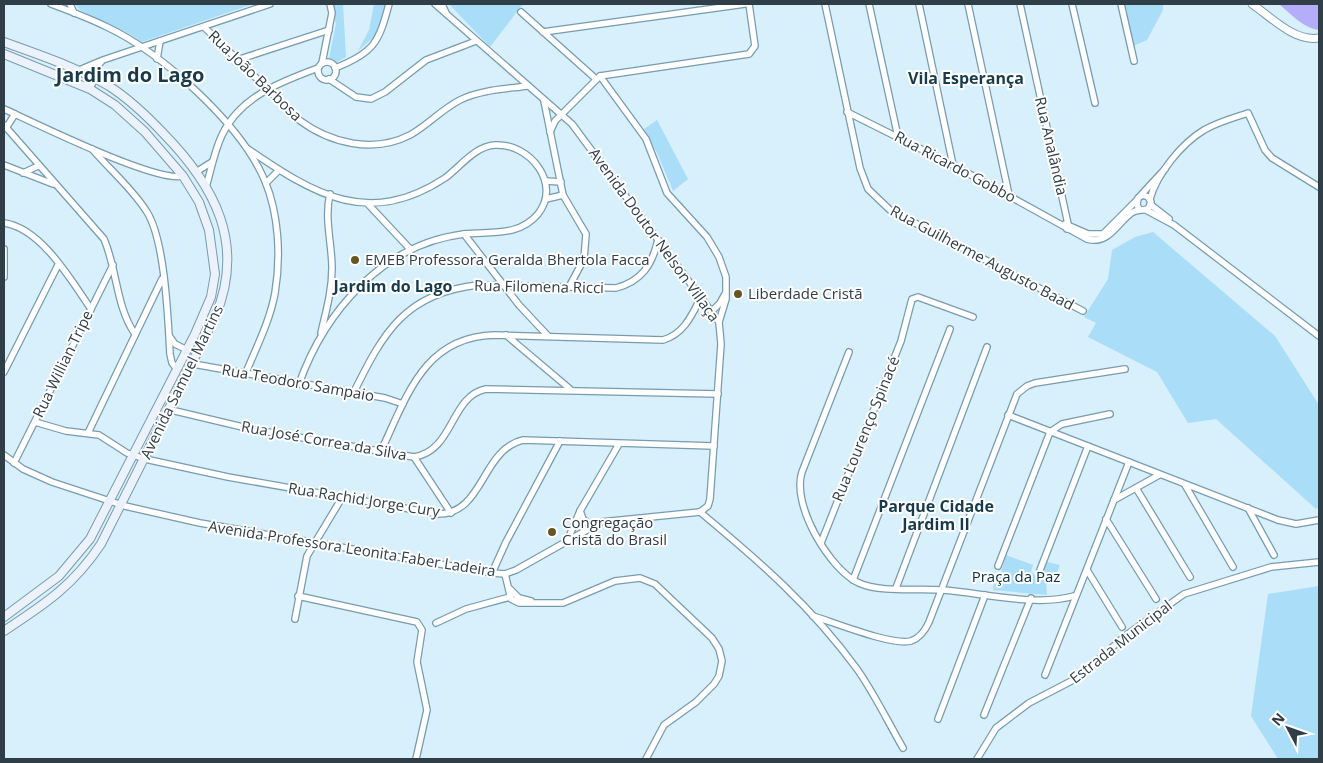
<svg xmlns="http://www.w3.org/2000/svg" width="1323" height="763" viewBox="0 0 1323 763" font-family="'Open Sans',sans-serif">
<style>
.green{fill:#aaddf8}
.water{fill:#b4adfa}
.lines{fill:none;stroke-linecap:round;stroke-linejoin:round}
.minor-casing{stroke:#779caf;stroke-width:8}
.tertiary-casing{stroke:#779caf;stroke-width:9}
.secondary-casing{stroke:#779caf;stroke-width:10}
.minor{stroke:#fff;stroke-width:5.5}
.tertiary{stroke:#fff;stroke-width:7}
.secondary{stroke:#ebf2fc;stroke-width:8}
.poi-dot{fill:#665623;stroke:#fff;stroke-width:2}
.labels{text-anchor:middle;stroke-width:4;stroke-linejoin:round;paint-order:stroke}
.street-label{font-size:15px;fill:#2f3e47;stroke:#fff}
.poi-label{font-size:15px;fill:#2f3e47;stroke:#fff;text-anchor:start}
.park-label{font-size:15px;fill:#053042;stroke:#fff}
.neighbourhood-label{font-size:16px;font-weight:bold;fill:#183b4c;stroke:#fff}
.district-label{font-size:20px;font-weight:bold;fill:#183b4c;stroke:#fff}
</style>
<rect width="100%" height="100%" fill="#d8effc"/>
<g class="green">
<path d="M 75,4 L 253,4 L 142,42 L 132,35 L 80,10 Z"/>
<path d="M 332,4 L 343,4 L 346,57 L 337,62 L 329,58 L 336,24 Z"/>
<path d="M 374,4 L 386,4 L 379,32 L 358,51 L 369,30 Z"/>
<path d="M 449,4 L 523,4 L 490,47 Z"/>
<path d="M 1122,4 L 1163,4 L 1163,10 L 1147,40 L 1133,46 Z"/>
<path d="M 657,120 L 688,179 L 673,191 L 658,155 L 644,129 Z"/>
<path d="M 1153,232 L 1275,336 L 1319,405 L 1319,507 L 1316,509 L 1216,419 L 1188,423 L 1157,372 L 1088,337 L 1096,323 L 1084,317 L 1108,279 L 1112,250 L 1135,237 Z"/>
<path d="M 1006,555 L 1033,565 L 1031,572 L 1041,579 L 1044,577 L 1044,565 L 1047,562 L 1060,565 L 1056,575 L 1046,580 L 1047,595 L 993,590 L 995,574 L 1001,572 Z"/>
<path d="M 1319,586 L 1319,759 L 1278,759 L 1251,716 L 1268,594 Z"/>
</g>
<path class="water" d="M 1279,4 L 1319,4 L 1319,30 C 1303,28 1291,14 1279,4 Z"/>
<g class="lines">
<defs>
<g id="minor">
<path d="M 51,4 C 70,11 89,18 107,27 C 162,53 241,124 265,181 C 279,215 281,257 275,293 C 270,321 256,348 245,375"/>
<path d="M 70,4 L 74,13"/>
<path d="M 435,4 L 572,124 L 719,322 L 721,344 L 710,499 L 708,506 L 700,512"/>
<path d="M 442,4 L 446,13"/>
<path d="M 825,4 L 860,168 L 868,189 L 890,210 L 1083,311"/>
<path d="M 869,4 L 898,137"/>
<path d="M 919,4 L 953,165"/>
<path d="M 968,4 L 1009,195"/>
<path d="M 1020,4 L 1068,224 L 1067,229"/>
<path d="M 1072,4 L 1095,103"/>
<path d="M 1121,4 L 1134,61"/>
<path d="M 521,12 L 596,79"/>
<path d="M 204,27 L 299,120 C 330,143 373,154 410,135 C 428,125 442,109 460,100 C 480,90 505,89 527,86"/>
<path d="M 543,32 L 745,4"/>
<path d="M 157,59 L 160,41"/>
<path d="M 237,60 L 329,30"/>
<circle cx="327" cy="71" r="9"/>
<path d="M 322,63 L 332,13 L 330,4"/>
<path d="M 335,68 C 374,53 379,42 389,4"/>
<path d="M 600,76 L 646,139 L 667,193 L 707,237 L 719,257 L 726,277 L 726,299 L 719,322"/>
<path d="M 329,79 L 356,97 L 371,99 L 385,92 L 426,60 L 476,41"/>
<path d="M 74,82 L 77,71 L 103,60 L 270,4"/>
<path d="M 90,89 C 95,80 94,68 101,62"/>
<path d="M 544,101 L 563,195 L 586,234 L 584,259 L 569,287"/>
<path d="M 4,109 C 35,123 156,183 183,176"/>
<path d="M 847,112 L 953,165 L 1087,239 C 1108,245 1116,225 1130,214 C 1136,209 1141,211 1148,209 L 1151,202 L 1148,197 L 1143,195 L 1138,198 L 1137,205 L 1139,209"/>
<path d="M 4,125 L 104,239 C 117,269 116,307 135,334"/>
<path d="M 6,128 L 15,114"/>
<path d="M 550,132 L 555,121 L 600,76 L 749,54 L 755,46 L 749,4"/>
<path d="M 92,149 C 110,170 132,188 147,212 C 165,241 168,318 170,354 L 172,363 L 177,369"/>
<path d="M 248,149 C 315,195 369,228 445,178 C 460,167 475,146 495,145 C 530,143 562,184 538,214 C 519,237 490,231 464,234 C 383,244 325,311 299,384"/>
<path d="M 4,165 L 53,184"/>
<path d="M 196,172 L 212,162"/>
<path d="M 23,173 L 38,166"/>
<path d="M 546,181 L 561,182"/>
<path d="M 266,183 L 279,170"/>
<path d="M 206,187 C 211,170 214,152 222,135 C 240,97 280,82 318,68"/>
<path d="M 1140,196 L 1165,169"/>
<path d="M 546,199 L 563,195"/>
<path d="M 1150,199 C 1157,174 1181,144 1204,130 C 1218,122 1233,118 1248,113 L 1265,150 L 1272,158 L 1319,187"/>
<path d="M 368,204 L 411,250"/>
<path d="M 1151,205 L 1169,219"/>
<path d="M 1146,210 L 1174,225 L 1319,336"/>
<path d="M 4,223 C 41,228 71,280 91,309"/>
<path d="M 1065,224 L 1088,234 L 1103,234 L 1137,200"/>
<path d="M 464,234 L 519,305 L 548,336"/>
<path d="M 4,249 L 4,277"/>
<path d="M 712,311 L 720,303 L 725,294"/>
<path d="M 321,333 C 326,311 332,291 332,268 C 332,244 324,218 330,194"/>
<path d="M 506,335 L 570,389"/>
<path d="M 170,337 L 175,344 L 187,350"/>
<path d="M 849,352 L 802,472 C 791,505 830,570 859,583 C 881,593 918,588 942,590 C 983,593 1035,607 1074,596"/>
<path d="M 193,364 L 385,398 L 403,404"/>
<path d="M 4,372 L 58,265"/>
<path d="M 354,392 C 383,333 405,293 478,285 L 616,288 C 642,281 652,265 658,240"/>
<path d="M 171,410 L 251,429 L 414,457 C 454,451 450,396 486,389 L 718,394"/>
<path d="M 1008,415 L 1278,520 L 1296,524 L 1319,520"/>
<path d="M 35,422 L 66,431 L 99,435 L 127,453 L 145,459 L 228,477 L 438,514 C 484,514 481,450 523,440 L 714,446"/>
<path d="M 88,433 L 162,279"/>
<path d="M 381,451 C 407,396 424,337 494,335 L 663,340 C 684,334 692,315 701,297"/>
<path d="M 4,455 L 23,469 L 52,482 L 125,506 L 200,523 L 492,573 L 505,574 L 516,570 L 601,522 L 700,512"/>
<path d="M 414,457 L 451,513"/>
<path d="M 14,463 L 113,265"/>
<path d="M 1185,485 L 1233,567"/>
<path d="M 1136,488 L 1190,577"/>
<path d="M 1114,500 L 1159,475"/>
<path d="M 1248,508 L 1274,555"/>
<path d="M 580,511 L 583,519 L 591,526"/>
<path d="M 700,512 C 759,561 811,606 857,669 C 874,693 888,722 903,748"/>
<path d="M 1106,519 L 1156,599"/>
<path d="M 568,539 L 580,511 L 619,444"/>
<path d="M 821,543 L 901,341 L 912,299 L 918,297 L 973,317"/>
<path d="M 998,566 L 1050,432 L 1062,424 L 1110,414"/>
<path d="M 1040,570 L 1088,446"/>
<path d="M 1087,570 L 1122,627"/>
<path d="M 492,573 L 506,542 L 560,441"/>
<path d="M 505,574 L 511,599 L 519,603 L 563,603 L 615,581 L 640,578 L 655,584 L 712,638 L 719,649 L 722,661 L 719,676 L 714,684 L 696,702 L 664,725 L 646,759"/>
<path d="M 853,580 L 950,329"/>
<path d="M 896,588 L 987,347"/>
<path d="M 510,589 L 519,598 L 531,601"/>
<path d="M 298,596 L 417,622 L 422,630 L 417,662 L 427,710 L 416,759"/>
<path d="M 813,616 C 833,622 892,646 911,641 C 920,638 925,631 929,622 L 1017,394 L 1027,386 L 1035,383 L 1125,369"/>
<path d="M 295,619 L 307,556 L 343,496"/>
<path d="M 436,623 L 466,609 L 510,597"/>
<path d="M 1045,675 L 1129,462"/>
<path d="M 984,715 L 1031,598"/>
<path d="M 938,719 L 985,595"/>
<path d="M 977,759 L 996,728 L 1029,703 L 1079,677 L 1125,636 L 1184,594 L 1271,567 L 1319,562"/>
</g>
<path id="tertiary" d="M 1252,4 C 1271,17 1294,42 1319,38"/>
<g id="secondary">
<path d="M 4,42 C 39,55 76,67 109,86 C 129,99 147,116 163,133 C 215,186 246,244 215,317 L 101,544 C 73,586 45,604 4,631"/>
<path d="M 4,54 L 90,89 L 115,105 L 145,132 L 183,176 L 199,202 L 209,230 L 215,274 L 211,297 L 195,334 L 90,539 L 59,576 L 4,617"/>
</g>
</defs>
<use href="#minor" class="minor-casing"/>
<use href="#tertiary" class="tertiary-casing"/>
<use href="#secondary" class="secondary-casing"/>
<use href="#minor" class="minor"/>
<use href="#tertiary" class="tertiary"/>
<use href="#secondary" class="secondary"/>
</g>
<g class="poi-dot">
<circle cx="355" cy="260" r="5"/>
<circle cx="738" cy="294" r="5"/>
<circle cx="552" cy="532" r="5"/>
</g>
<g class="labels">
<g class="street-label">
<text transform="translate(255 76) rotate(44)" y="5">Rua João Barbosa</text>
<text transform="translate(1051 146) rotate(77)" y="5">Rua Analândia</text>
<text transform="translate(955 167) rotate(28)" y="5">Rua Ricardo Gobbo</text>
<text transform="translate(654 235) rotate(54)" y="5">Avenida Doutor Nelson Villaça</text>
<text transform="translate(982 258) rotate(28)" y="5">Rua Guilherme Augusto Baad</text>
<text transform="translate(539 287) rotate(1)" y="5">Rua Filomena Ricci</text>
<text transform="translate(63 364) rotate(-64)" y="5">Rua Willian Tripe</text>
<text transform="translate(182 382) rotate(-64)" y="5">Avenida Samuel Martins</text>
<text transform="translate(298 383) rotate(10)" y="5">Rua Teodoro Sampaio</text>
<text transform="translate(866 429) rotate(-68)" y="5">Rua Lourenço Spinacé</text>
<text transform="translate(324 441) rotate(10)" y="5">Rua José Correa da Silva</text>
<text transform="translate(364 500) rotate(9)" y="5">Rua Rachid Jorge Cury</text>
<text transform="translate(352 549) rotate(9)" y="5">Avenida Professora Leonita Faber Ladeira</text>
<text transform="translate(1121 642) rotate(-38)" y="5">Estrada Municipal</text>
</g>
<g class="poi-label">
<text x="365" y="265">EMEB Professora Geralda Bhertola Facca</text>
<text x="748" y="299">Liberdade Cristã</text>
<text x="562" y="528">Congregação<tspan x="562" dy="17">Cristã do Brasil</tspan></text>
</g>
<g class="park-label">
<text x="1016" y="582">Praça da Paz</text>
</g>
<g class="neighbourhood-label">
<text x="966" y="84">Vila Esperança</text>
<text x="393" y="292">Jardim do Lago</text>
<text x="936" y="512">Parque Cidade<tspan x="936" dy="18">Jardim II</tspan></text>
</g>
<g class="district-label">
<text x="130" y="82">Jardim do Lago</text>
</g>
</g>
<rect width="1323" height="763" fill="none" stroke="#2f3e47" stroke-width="10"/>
<g transform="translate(1288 728) rotate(311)" stroke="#ffffff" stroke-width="4" paint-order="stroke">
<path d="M0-4L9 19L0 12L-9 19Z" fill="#2f3e47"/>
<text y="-8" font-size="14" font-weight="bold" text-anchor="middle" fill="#2f3e47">N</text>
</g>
</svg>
